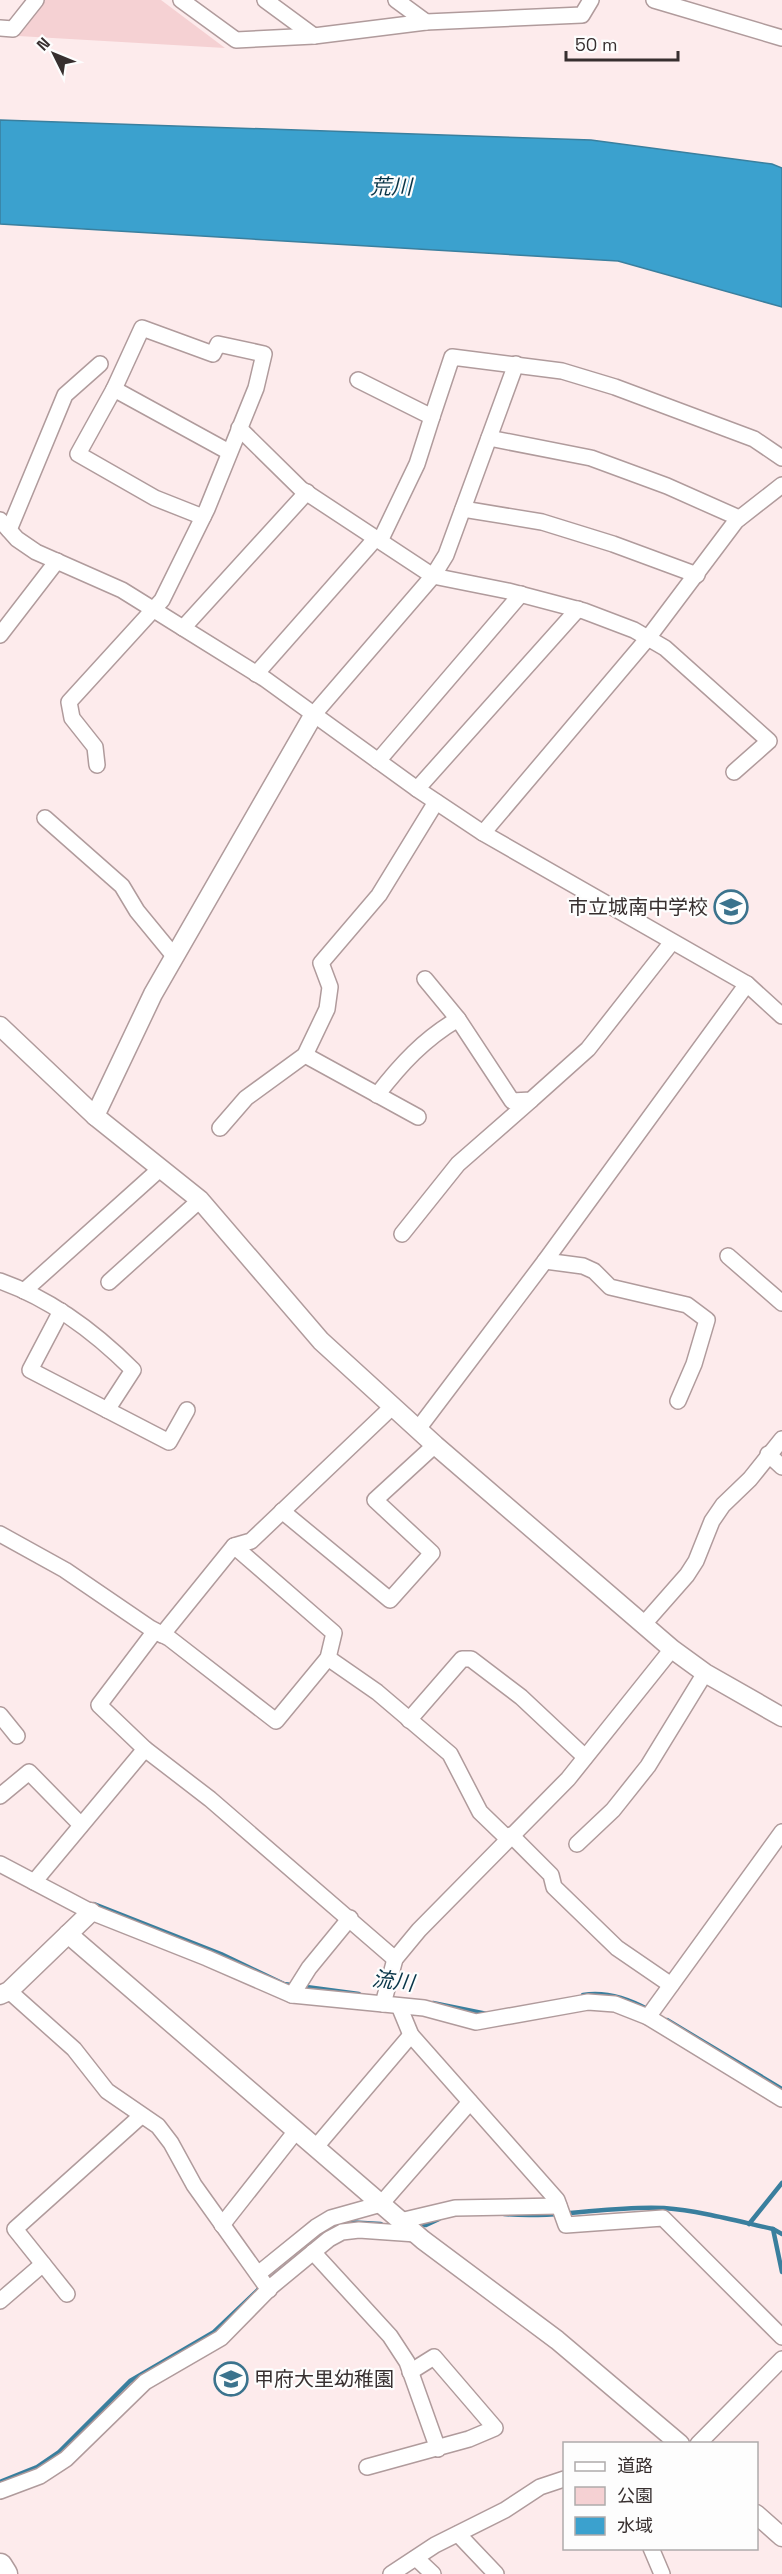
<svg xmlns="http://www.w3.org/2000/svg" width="782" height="2574" viewBox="0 0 782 2574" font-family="'Space Grotesk','Noto Sans JP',sans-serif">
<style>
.green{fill:#f5d1d3}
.water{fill:#3ba1ce;stroke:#3a7f9e;stroke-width:1.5}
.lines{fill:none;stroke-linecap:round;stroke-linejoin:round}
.stream{stroke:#3a7f9e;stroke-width:4.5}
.minor-casing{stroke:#b09b9c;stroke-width:18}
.tertiary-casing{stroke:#b09b9c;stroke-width:21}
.primary-casing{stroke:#b09b9c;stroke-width:27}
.minor{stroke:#fff;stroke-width:15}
.tertiary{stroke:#fff;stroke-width:18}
.primary{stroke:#fff;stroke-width:24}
.labels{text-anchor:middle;stroke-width:4.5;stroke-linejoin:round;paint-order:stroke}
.poi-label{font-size:20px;fill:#372f2f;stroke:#fdfdfd;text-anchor:end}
.water-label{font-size:21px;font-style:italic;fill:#083548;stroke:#fdfdfd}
</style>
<rect width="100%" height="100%" fill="#fdebec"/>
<path class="green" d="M 45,0 L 161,0 L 225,48 L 18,36 Z"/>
<path class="water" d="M 0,120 L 591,140 L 772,164 L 782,168 L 782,307 L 618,261 L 0,224 Z"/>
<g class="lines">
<g class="stream">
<path d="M 94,1904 L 221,1954 L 284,1984 L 359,1994"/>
<path d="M 583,1995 C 607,1991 629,1999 649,2010"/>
<path d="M 433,2003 L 487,2014"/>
<path d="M 667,2020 L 782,2089"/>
<path d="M 504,2214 C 558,2219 611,2205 664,2208 C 701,2211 737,2221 773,2229 L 782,2272"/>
<path d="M 749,2224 L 782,2183"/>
<path d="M 416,2225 L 426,2225 L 439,2219"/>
<path d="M 773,2229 L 782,2234"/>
<path d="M 266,2282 L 332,2229 L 346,2222 L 381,2224"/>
<path d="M 0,2482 L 37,2467 L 59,2452 L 130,2381 L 214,2332 L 260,2288"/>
</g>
<defs>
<g id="minor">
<path d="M 181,0 L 236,40 L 314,36 L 426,22 L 582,15 L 591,0"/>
<path d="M 265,0 L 314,36"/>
<path d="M 396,0 L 426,22"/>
<path d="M 654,0 L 782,38"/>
<path d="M 0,28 L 13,29 L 36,0"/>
<path d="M 358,380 L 432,417 L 452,357 L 562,371 L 615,387 L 754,439 L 782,458"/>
<path d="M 239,428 L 301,489 L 433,576 L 508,591 L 584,611 L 634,630 L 665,648 L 769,741 L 734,772"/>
<path d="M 489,438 L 591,458 L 667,486 L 739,518"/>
<path d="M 463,509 L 542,522 L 613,544 L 697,575"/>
<path d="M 203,517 L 155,498 L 78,454 L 114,389 L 229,452"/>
<path d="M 0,520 L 17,539 L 36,552 L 122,590 L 265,679 L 417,789 L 483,833 L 747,984 L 782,1016"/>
<path d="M 9,530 L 65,395 L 100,364"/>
<path d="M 380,541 L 417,464 L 432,417"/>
<path d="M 183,628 L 307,492"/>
<path d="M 0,635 L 57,561"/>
<path d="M 256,674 L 376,538"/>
<path d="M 314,714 L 433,576 L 446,555 L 516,364"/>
<path d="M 378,761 L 521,594"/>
<path d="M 97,765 L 95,747 L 72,718 L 69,702 L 162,600 L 207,509 L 256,388 L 264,354 L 218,344 L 213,354 L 142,328 L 114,389"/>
<path d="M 417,789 L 578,609"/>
<path d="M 45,818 L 122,886 L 137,911 L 174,956"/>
<path d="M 483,833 L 648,638 L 736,521 L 782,485"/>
<path d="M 425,979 L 458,1019 L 512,1101 L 531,1100 L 588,1049 L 672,942"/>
<path d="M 305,1055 L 418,1117"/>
<path d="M 377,1095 C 401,1064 424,1039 458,1019"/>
<path d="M 220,1128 L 246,1098 L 305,1055 L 327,1009 L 330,987 L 321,963 L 379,895 L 436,802"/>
<path d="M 402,1234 L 458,1164 L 531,1100"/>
<path d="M 728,1256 L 782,1303"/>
<path d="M 545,1261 L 583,1266 L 594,1271 L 610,1287 L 687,1305 L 707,1320 L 694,1364 L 678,1401"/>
<path d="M 0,1281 C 51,1299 95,1332 133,1370 L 107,1410"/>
<path d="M 109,1282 L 200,1200"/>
<path d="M 24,1291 L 161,1168"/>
<path d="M 61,1311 L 30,1370 L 169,1442 L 187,1410"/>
<path d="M 418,1429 L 545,1261 L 747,984"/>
<path d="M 768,1454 L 782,1467"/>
<path d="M 282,1511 L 390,1600 L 432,1553 L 375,1500 L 435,1445"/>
<path d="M 0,1534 L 65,1570 L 150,1628 L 169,1638 L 276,1721 L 328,1658 L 334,1633 L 234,1546"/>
<path d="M 643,1625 L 687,1575 L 696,1561 L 712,1521 L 723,1505 L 750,1479 L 782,1439"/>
<path d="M 155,1631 L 99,1705 L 145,1749 L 210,1799 L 395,1959"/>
<path d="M 162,1635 L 234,1546 L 251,1541 L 392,1407"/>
<path d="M 328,1658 L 377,1692 L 450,1754 L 480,1812 L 507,1838"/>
<path d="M 0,1715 L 17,1736"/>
<path d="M 409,1720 L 462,1659 L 471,1659 L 521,1697 L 585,1757"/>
<path d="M 0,1796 L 29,1772 L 81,1825"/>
<path d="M 511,1835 L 551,1875 L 554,1887 L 617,1948 L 671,1985"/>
<path d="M 577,1844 L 613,1810 L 648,1766 L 705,1673"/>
<path d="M 0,1864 L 91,1912 L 207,1958 L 292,1995 L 424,2008 L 476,2022 L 588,2002 L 615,2004 L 648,2017 L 782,2099"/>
<path d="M 34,1882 L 145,1749"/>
<path d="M 9,1991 L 74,2049 L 107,2091 L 158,2126 L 171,2143 L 194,2185 L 269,2290"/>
<path d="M 292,1995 L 309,1968 L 350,1918"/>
<path d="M 383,2004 L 395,1959 L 419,1930 L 568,1779 L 672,1649"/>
<path d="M 399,2006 L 411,2035 L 557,2200 L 566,2225 L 663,2218 L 782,2337"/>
<path d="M 648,2017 L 782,1832"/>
<path d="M 315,2148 L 411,2035"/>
<path d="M 400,2221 L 455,2208 L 559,2206"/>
<path d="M 222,2225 L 296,2131"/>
<path d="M 313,2252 L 390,2336 L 407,2362 L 438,2449"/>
<path d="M 258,2274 L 316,2227 L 331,2218 L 381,2204 L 470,2102"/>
<path d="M 67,2294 L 15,2229 L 141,2116"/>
<path d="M 0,2301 L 43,2264"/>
<path d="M 698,2444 L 782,2359"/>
<path d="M 367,2467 L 469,2439 L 495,2428 L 434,2357 L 410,2372"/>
<path d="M 0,2491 L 40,2476 L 66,2459 L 145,2382 L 221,2338 L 272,2286 L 329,2239 L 342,2232 L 359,2230 L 416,2234"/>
<path d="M 458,2534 L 496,2574"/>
<path d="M 651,2548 L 662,2574"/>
<path d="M 416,2558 L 433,2574"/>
<path d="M 391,2574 L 435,2545 L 505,2510 L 540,2487 L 564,2479"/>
</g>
<g id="tertiary">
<path d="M 0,1026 L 95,1116 L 200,1200 L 321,1341 L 435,1445 L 672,1649 L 705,1673 L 782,1717"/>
<path d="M 95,1116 L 153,994 L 314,714"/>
<path d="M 68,1934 L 423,2240 L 557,2340 L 680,2444"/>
<path d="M 0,1995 L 9,1991 L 91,1912"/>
<path d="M 756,2514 L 782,2537"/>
</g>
<path id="primary" d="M 0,2566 L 5,2574"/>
</defs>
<use href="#minor" class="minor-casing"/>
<use href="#tertiary" class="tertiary-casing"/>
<use href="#primary" class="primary-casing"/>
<use href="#minor" class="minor"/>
<use href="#tertiary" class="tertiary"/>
<use href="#primary" class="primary"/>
</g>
<defs>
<symbol id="school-ring" viewBox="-11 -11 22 22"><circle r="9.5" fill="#fdfdfd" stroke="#3b738d" stroke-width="1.5"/><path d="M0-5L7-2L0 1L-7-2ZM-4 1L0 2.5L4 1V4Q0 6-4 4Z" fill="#3b738d"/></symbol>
</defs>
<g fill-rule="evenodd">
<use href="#school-ring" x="712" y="888" width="38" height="38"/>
<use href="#school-ring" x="212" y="2360" width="38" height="38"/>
</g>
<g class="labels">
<g class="poi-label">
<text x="708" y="914">市立城南中学校</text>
<text x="254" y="2386" text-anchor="start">甲府大里幼稚園</text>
</g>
<g class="water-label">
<text x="391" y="194">荒川</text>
<text transform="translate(393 1981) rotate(7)" y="7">流川</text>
</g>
</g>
<rect x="563" y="2442" width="195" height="108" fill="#fdfdfd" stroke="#aeabab" stroke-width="1.5"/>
<rect x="575" y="2462" width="30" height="9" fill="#ffffff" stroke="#aeabab" stroke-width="1.5"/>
<text x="617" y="2472" font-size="18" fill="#372f2f">道路</text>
<rect x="575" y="2487" width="30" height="18" fill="#f5d1d3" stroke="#aeabab" stroke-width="1.5"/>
<text x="617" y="2502" font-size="18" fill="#372f2f">公園</text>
<rect x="575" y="2517" width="30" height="18" fill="#3ba1ce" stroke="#aeabab" stroke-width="1.5"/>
<text x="617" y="2532" font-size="18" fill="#372f2f">水域</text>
<g transform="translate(54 54) rotate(313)" stroke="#fdfdfd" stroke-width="4.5" paint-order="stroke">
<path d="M0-4.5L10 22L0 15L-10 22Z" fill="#372f2f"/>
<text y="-9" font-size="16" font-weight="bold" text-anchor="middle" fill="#372f2f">N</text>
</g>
<path d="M566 51v9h112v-9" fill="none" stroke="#372f2f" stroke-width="3"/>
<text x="575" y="51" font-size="18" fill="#372f2f" stroke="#fdfdfd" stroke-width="4.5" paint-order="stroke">50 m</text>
</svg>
